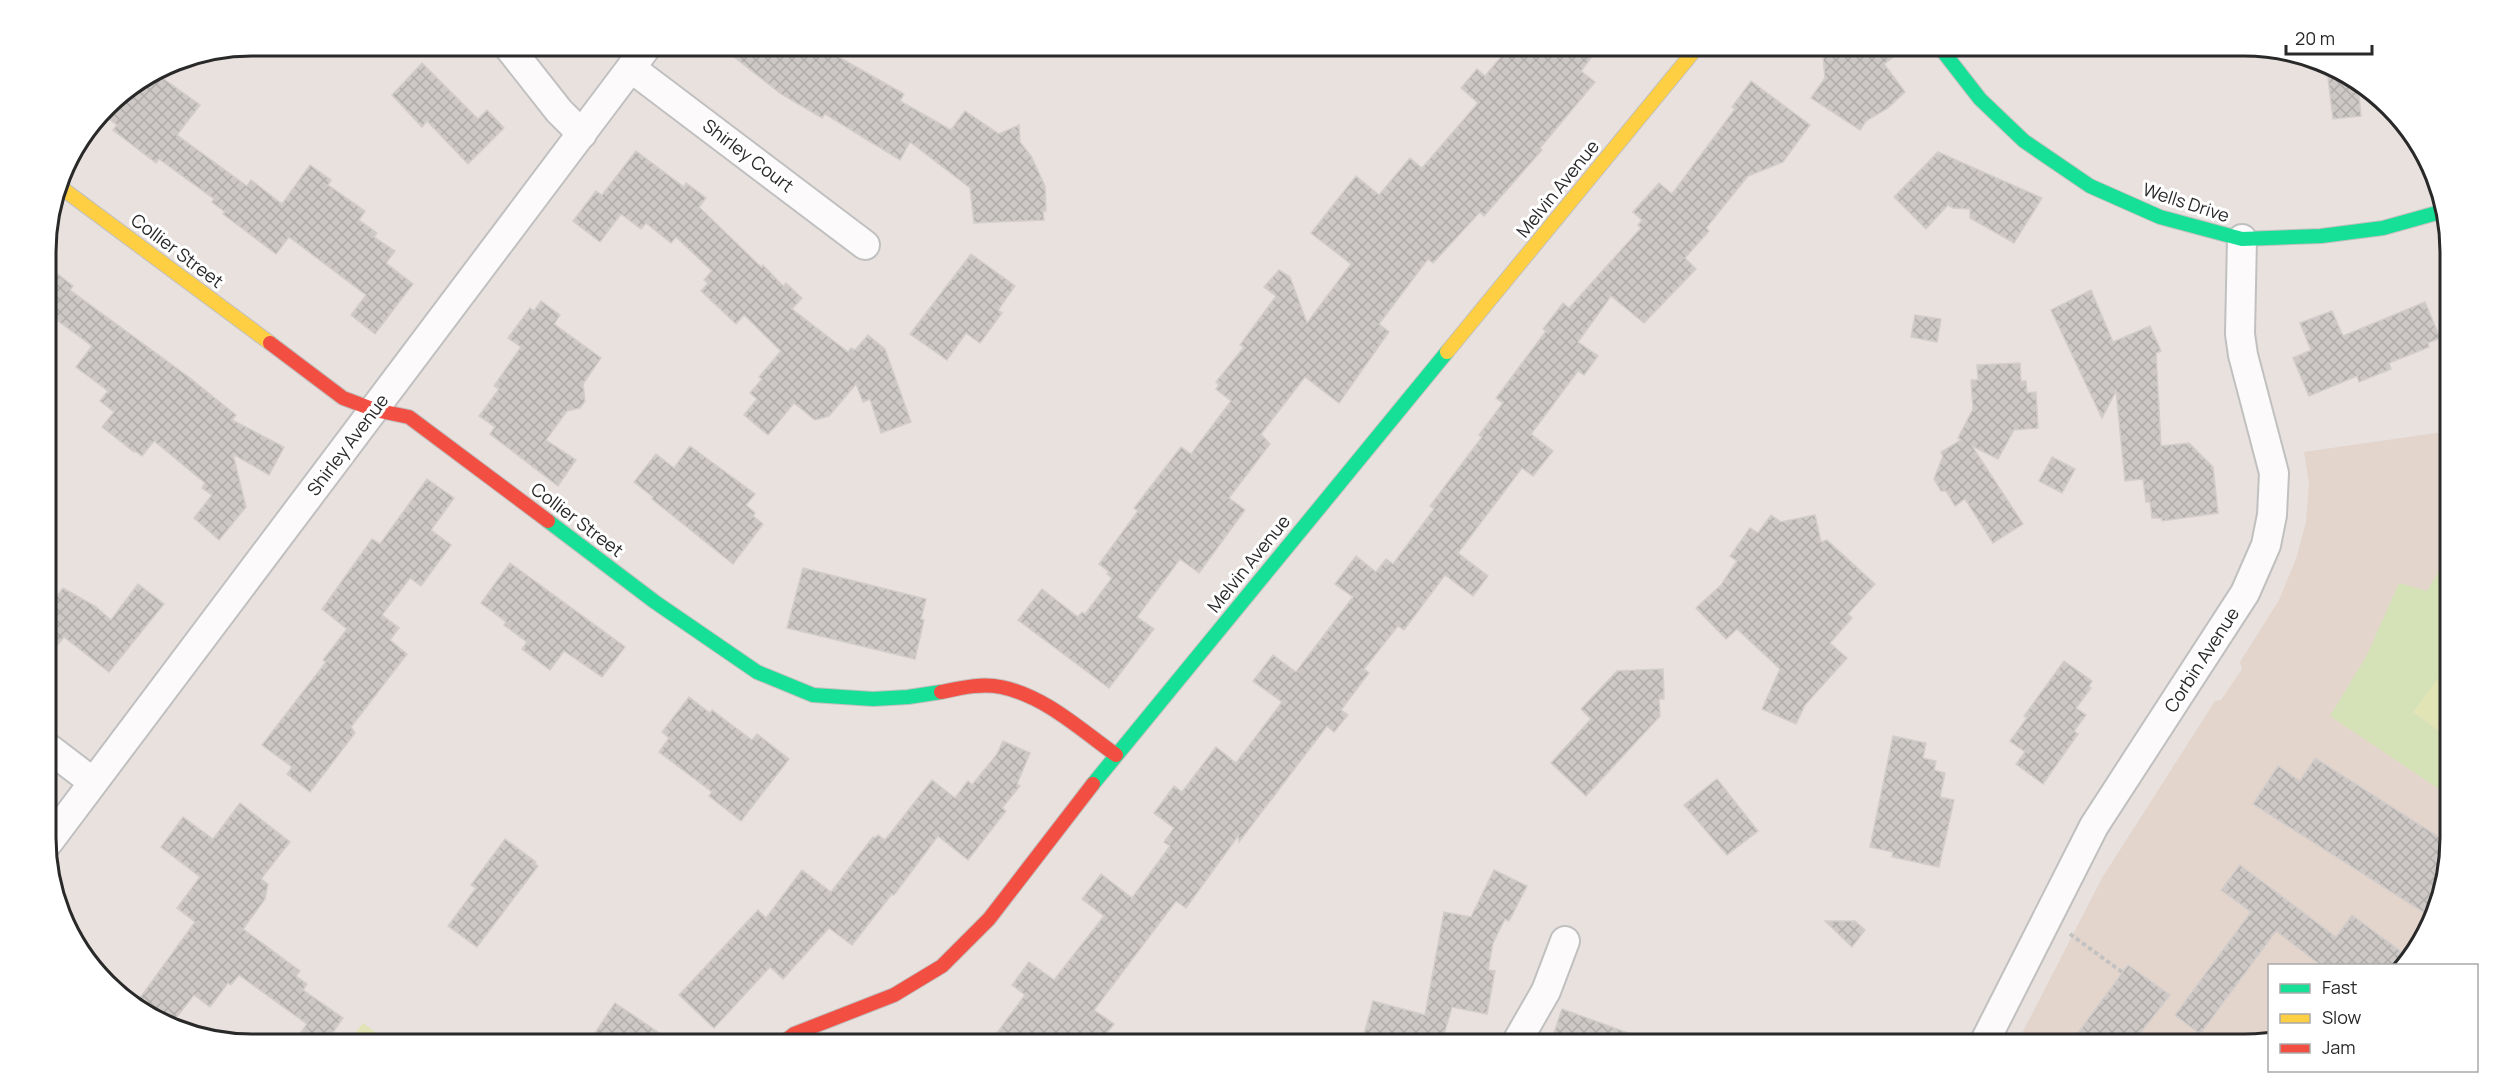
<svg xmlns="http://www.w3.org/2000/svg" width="2496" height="1090" viewBox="0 0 2496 1090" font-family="Manrope,sans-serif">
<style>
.education{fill:#e3d5cc}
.grass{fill:#d5e2b7}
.pitch{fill:#e1e5b5}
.building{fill:url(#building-cross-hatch);stroke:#d3cdcb;stroke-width:1.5}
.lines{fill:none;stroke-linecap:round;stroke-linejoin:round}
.street-casing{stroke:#c1c0c0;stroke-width:32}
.fast-casing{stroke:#c1c0c0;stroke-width:16}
.slow-casing{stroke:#c1c0c0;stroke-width:16}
.jam-casing{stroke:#c1c0c0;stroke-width:16}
.path{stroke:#c3c2c2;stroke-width:4;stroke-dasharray:4.5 3;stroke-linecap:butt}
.street{stroke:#fcfafa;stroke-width:28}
.fast{stroke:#16e098;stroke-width:14}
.slow{stroke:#ffcf43;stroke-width:14}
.jam{stroke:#f24e42;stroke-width:14}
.labels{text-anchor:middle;stroke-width:6;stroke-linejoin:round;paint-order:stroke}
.street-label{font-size:18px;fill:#292929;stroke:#fff}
.rim{fill:none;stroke:#292929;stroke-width:3}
</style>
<defs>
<pattern id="building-cross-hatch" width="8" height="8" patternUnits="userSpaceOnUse" patternTransform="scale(1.5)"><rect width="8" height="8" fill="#cdc8c6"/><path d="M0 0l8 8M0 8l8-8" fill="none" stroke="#b0acaa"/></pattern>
</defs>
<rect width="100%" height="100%" fill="#e8e1de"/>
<path class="education" d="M 2450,431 L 2451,839 L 2435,917 L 2408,965 L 2270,966 L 2269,1041 L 2258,1045 L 2016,1045 L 2102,878 L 2215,701 L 2221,700 L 2242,669 L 2240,662 L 2279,600 L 2296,559 L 2306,522 L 2309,483 L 2304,452 Z"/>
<path class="grass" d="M 2450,552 L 2450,663 L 2413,712 L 2451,740 L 2451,797 L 2330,716 L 2367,655 L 2399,583 L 2427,591 Z"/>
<g class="pitch">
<path d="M 2450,663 L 2451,740 L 2413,712 Z"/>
<path d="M 363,1023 L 393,1045 L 346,1045 Z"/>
</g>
<g class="building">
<path d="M 719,45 L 818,45 L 904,94 L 900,101 L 951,130 L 965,111 L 999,134 L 1019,125 L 1020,142 L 1031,156 L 1045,186 L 1046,211 L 1043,211 L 1044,220 L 974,223 L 970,188 L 910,142 L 900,160 L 825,114 L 822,118 L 781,94 Z"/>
<path d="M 1511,45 L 1601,45 L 1581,71 L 1595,82 L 1540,148 L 1542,150 L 1484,216 L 1480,212 L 1433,263 L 1428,259 L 1379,324 L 1389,332 L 1339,403 L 1305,377 L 1261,434 L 1270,444 L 1229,498 L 1245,510 L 1199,573 L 1180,559 L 1137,617 L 1154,629 L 1109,688 L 1018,620 L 1042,589 L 1078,617 L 1082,612 L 1085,614 L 1112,578 L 1107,574 L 1109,572 L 1099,564 L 1138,511 L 1134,508 L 1181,447 L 1191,454 L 1231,401 L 1216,389 L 1219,385 L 1216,382 L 1244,347 L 1240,345 L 1276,296 L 1264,287 L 1279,270 L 1290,277 L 1307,323 L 1351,264 L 1311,233 L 1356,176 L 1379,195 L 1410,158 L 1422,168 L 1478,103 L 1461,88 L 1477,69 L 1485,76 Z"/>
<path d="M 1822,45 L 1910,45 L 1884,64 L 1905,92 L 1888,108 L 1866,121 L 1860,130 L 1811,98 L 1825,78 Z"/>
<path d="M 422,63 L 478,119 L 487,110 L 504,128 L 468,164 L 427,121 L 422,127 L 392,95 Z"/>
<path d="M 154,72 L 200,105 L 177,135 L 247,186 L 251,180 L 282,204 L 310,165 L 331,180 L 328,185 L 365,211 L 359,220 L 377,233 L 374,237 L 395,251 L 386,263 L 413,284 L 375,334 L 351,315 L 366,295 L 289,237 L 276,254 L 223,214 L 225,212 L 212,202 L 214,199 L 159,159 L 156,163 L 113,130 L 117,125 L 102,113 L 115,96 Z"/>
<path d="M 2344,77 L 2358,87 L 2361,116 L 2333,119 L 2328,78 Z"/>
<path d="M 1751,81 L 1810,125 L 1783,162 L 1748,176 L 1706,228 L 1709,231 L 1685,258 L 1696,269 L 1644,323 L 1611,296 L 1578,342 L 1598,356 L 1584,375 L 1578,371 L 1531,434 L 1553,451 L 1533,476 L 1522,468 L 1458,553 L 1488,576 L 1473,596 L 1445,575 L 1404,630 L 1398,626 L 1364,669 L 1369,673 L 1341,710 L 1348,715 L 1334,732 L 1327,726 L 1239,842 L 1238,836 L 1186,908 L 1176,901 L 1094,1010 L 1114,1024 L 1098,1045 L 1092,1045 L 1073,1031 L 1063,1045 L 988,1045 L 1025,995 L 1012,985 L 1029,962 L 1054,980 L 1104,916 L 1082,899 L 1101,874 L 1132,898 L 1170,846 L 1164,842 L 1174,828 L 1154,813 L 1174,786 L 1182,792 L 1216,747 L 1236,763 L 1282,702 L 1253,681 L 1273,655 L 1296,672 L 1353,597 L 1335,584 L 1356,556 L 1376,572 L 1386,559 L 1393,564 L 1434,509 L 1430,506 L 1482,437 L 1479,435 L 1503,403 L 1496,398 L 1546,331 L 1543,329 L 1563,303 L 1569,308 L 1641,228 L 1638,225 L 1642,220 L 1633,212 L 1659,183 L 1672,194 L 1735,109 L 1732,107 Z"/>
<path d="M 636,151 L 684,187 L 686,183 L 706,198 L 699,207 L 761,267 L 763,265 L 783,286 L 786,283 L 802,298 L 792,309 L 848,352 L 851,348 L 855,350 L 868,335 L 885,349 L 911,422 L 881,433 L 870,399 L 863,402 L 856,384 L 829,416 L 815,420 L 794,403 L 768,435 L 744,415 L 757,399 L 750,393 L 762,379 L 759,377 L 781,351 L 744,315 L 736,324 L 701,291 L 708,283 L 704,280 L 712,271 L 676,237 L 671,243 L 646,223 L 641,229 L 621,214 L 600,242 L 573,221 L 596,191 L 602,195 Z"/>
<path d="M 1938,152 L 2042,198 L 2014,243 L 1970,218 L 1970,209 L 1953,208 L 1948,205 L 1926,229 L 1894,197 Z"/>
<path d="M 971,254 L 1015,286 L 998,310 L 1002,313 L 980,343 L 966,333 L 947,360 L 910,334 Z"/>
<path d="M 46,265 L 73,286 L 70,290 L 190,378 L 236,415 L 232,420 L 284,447 L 269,475 L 233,454 L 246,507 L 219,540 L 194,518 L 212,495 L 202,488 L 205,483 L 154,441 L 142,456 L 135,451 L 134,452 L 102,427 L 114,412 L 100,401 L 108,391 L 76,367 L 92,346 L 51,316 L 46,323 Z"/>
<path d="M 2091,290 L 2113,342 L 2150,326 L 2161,351 L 2156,353 L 2161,446 L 2189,443 L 2213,467 L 2218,513 L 2162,521 L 2162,518 L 2152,518 L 2150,502 L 2146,502 L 2143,479 L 2125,481 L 2116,391 L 2102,418 L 2051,310 Z"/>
<path d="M 541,301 L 560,315 L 554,324 L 601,358 L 583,384 L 585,401 L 580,408 L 567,411 L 546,440 L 576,460 L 558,486 L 490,434 L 495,427 L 479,416 L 499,389 L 494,386 L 521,347 L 508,338 L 530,308 L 534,311 Z"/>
<path d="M 2425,302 L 2440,338 L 2428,343 L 2429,347 L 2389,363 L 2391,369 L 2359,382 L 2357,376 L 2309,396 L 2293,358 L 2311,350 L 2300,323 L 2332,311 L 2343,336 Z"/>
<path d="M 1915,315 L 1941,319 L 1937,342 L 1911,337 Z"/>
<path d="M 2020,363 L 2021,381 L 2026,381 L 2027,393 L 2036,392 L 2038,428 L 2014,430 L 1998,459 L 1972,446 L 2023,524 L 1993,543 L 1965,499 L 1955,506 L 1946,491 L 1941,491 L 1934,479 L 1943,456 L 1941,452 L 1961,440 L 1958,438 L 1973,409 L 1971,380 L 1978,380 L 1977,365 Z"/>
<path d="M 690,446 L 755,494 L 746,505 L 755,513 L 753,516 L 763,524 L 733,564 L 652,499 L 653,497 L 634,482 L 656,454 L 674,468 Z"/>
<path d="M 2052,457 L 2075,469 L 2062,493 L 2039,481 Z"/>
<path d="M 427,479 L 454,498 L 431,530 L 451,545 L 421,586 L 410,578 L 382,615 L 399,628 L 390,640 L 407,654 L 351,727 L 355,733 L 310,792 L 287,774 L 292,767 L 262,745 L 326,662 L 323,660 L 347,629 L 322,609 L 372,539 L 380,544 Z"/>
<path d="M 1771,515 L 1781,522 L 1815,515 L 1821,542 L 1827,540 L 1875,584 L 1848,614 L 1852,618 L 1830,643 L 1847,658 L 1805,705 L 1796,724 L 1762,709 L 1780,669 L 1737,629 L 1726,639 L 1696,608 L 1721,585 L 1737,561 L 1730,556 L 1750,528 L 1758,533 Z"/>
<path d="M 510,563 L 625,647 L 602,677 L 564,651 L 550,670 L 522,649 L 527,642 L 504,625 L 506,622 L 481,603 Z"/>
<path d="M 803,568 L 926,599 L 921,619 L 924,620 L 915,659 L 787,628 Z"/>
<path d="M 138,584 L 164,604 L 109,672 L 64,637 L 46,659 L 46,611 L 63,588 L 95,606 L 111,620 Z"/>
<path d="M 2064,661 L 2092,681 L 2089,686 L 2091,688 L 2076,708 L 2086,715 L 2074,731 L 2078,734 L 2043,784 L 2016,764 L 2025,752 L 2010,741 L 2027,718 L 2024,716 Z"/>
<path d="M 1663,669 L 1664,699 L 1659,699 L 1660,716 L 1586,796 L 1551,763 L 1591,719 L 1581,709 L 1617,671 Z"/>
<path d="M 689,697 L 710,713 L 712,710 L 752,740 L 757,734 L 789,759 L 741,821 L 709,796 L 712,792 L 659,752 L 669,738 L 662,732 Z"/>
<path d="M 1893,736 L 1926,743 L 1923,758 L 1936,761 L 1934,770 L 1945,773 L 1940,797 L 1954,800 L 1939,867 L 1892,857 L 1893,852 L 1870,847 Z"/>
<path d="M 1003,741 L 1030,753 L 1017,784 L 1020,786 L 1002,808 L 1006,811 L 968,860 L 938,836 L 894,895 L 892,894 L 852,945 L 829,928 L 783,979 L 770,967 L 714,1028 L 679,995 L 758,910 L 766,918 L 802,870 L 831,892 L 873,837 L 875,838 L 878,835 L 885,840 L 932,780 L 955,798 L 968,781 L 972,785 L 997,754 Z"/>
<path d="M 2315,758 L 2450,844 L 2434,919 L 2253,804 L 2278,766 L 2300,781 Z"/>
<path d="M 1717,779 L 1758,831 L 1727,855 L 1684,805 Z"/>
<path d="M 240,803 L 290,842 L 261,879 L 268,884 L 265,899 L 243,929 L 300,971 L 296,976 L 307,984 L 303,990 L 343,1018 L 324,1045 L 292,1045 L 307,1024 L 239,975 L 231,985 L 228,983 L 210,1007 L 194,995 L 169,1027 L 137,1002 L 195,922 L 177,908 L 200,877 L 161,847 L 183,817 L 213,839 Z"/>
<path d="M 505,839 L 536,862 L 535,864 L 538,866 L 477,947 L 448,926 L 476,888 L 471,885 Z"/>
<path d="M 2240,865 L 2336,937 L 2352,915 L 2411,959 L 2407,966 L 2322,966 L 2276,931 L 2200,1034 L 2175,1015 L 2251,912 L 2221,890 Z"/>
<path d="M 1494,870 L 1527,886 L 1509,921 L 1505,919 L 1493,943 L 1488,970 L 1495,971 L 1487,1014 L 1452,1007 L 1441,1045 L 1361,1045 L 1373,1001 L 1425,1015 L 1444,912 L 1471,917 Z"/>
<path d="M 1825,921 L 1855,921 L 1865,930 L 1852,947 Z"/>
<path d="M 2128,965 L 2170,995 L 2131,1045 L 2069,1045 Z"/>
<path d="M 615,1003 L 677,1045 L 587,1045 Z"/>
<path d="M 1562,1009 L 1653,1042 L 1652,1045 L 1550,1045 Z"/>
</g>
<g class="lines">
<defs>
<g id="street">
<path d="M 507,45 L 559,111 L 582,134"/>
<path d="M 631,68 L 865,245"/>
<path d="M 47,747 L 93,782"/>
<path d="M 47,844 L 648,45"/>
<path d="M 1515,1045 L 1546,991 L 1565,941"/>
<path d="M 1983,1045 L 2094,826 L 2245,593 L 2266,545 L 2272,515 L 2274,473 L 2243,355 L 2240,334 L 2242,239"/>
</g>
<g id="fast">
<path d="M 1938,45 L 1980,99 L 2024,141 L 2090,186 L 2160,217 L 2242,239 L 2321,236 L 2383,228 L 2444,211"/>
<path d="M 548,521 L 655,602 L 757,672 L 813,695 L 873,699 L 908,697 L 941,692"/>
<path d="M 1093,784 L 1447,352"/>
</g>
<g id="slow">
<path d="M 59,186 L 270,343"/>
<path d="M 1447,352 L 1699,45"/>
</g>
<g id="jam">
<path d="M 270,343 L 343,398 L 375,410 L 409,417 L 548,521"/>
<path d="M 941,692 C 961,688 981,683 1001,687 C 1045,696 1081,730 1116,755"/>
<path d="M 780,1045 L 794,1034 L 894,995 L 942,966 L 989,919 L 1093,784"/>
</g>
</defs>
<use href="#street" class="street-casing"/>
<use href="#fast" class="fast-casing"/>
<use href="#slow" class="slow-casing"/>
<use href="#jam" class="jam-casing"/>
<path class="path" d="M 2070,934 L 2122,972"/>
<use href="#street" class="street"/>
<use href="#fast" class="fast"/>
<use href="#slow" class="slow"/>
<use href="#jam" class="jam"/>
</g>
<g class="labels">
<g class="street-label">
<text transform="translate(748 156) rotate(37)" y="6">Shirley Court</text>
<text transform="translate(1558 189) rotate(-51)" y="6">Melvin Avenue</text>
<text transform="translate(2186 203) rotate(18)" y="6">Wells Drive</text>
<text transform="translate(177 251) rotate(37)" y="6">Collier Street</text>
<text transform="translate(348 445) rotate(-53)" y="6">Shirley Avenue</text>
<text transform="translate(577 520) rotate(37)" y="6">Collier Street</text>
<text transform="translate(1249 564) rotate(-51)" y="6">Melvin Avenue</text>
<text transform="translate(2202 660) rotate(-57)" y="6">Corbin Avenue</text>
</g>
</g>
<path d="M0 0H2496V1090H0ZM252 56H2244A196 196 0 0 1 2440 252V838A196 196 0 0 1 2244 1034H252A196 196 0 0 1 56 838V252A196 196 0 0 1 252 56Z" fill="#fff" fill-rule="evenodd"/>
<path class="rim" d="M252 56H2244A196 196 0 0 1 2440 252V838A196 196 0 0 1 2244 1034H252A196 196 0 0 1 56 838V252A196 196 0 0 1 252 56Z"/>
<rect x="2268" y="964" width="210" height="108" fill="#ffffff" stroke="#a9a9a9" stroke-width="1.5"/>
<rect x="2280" y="984" width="30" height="9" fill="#16e098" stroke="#a9a9a9" stroke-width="1.5"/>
<text x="2322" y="994" font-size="18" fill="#292929">Fast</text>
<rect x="2280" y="1014" width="30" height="9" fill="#ffcf43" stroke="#a9a9a9" stroke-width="1.5"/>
<text x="2322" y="1024" font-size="18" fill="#292929">Slow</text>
<rect x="2280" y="1044" width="30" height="9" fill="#f24e42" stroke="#a9a9a9" stroke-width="1.5"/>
<text x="2322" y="1054" font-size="18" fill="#292929">Jam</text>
<path d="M2286 45v9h86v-9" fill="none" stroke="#292929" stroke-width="3"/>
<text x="2295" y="45" font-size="18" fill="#292929" stroke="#ffffff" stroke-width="4.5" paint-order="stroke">20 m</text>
</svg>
